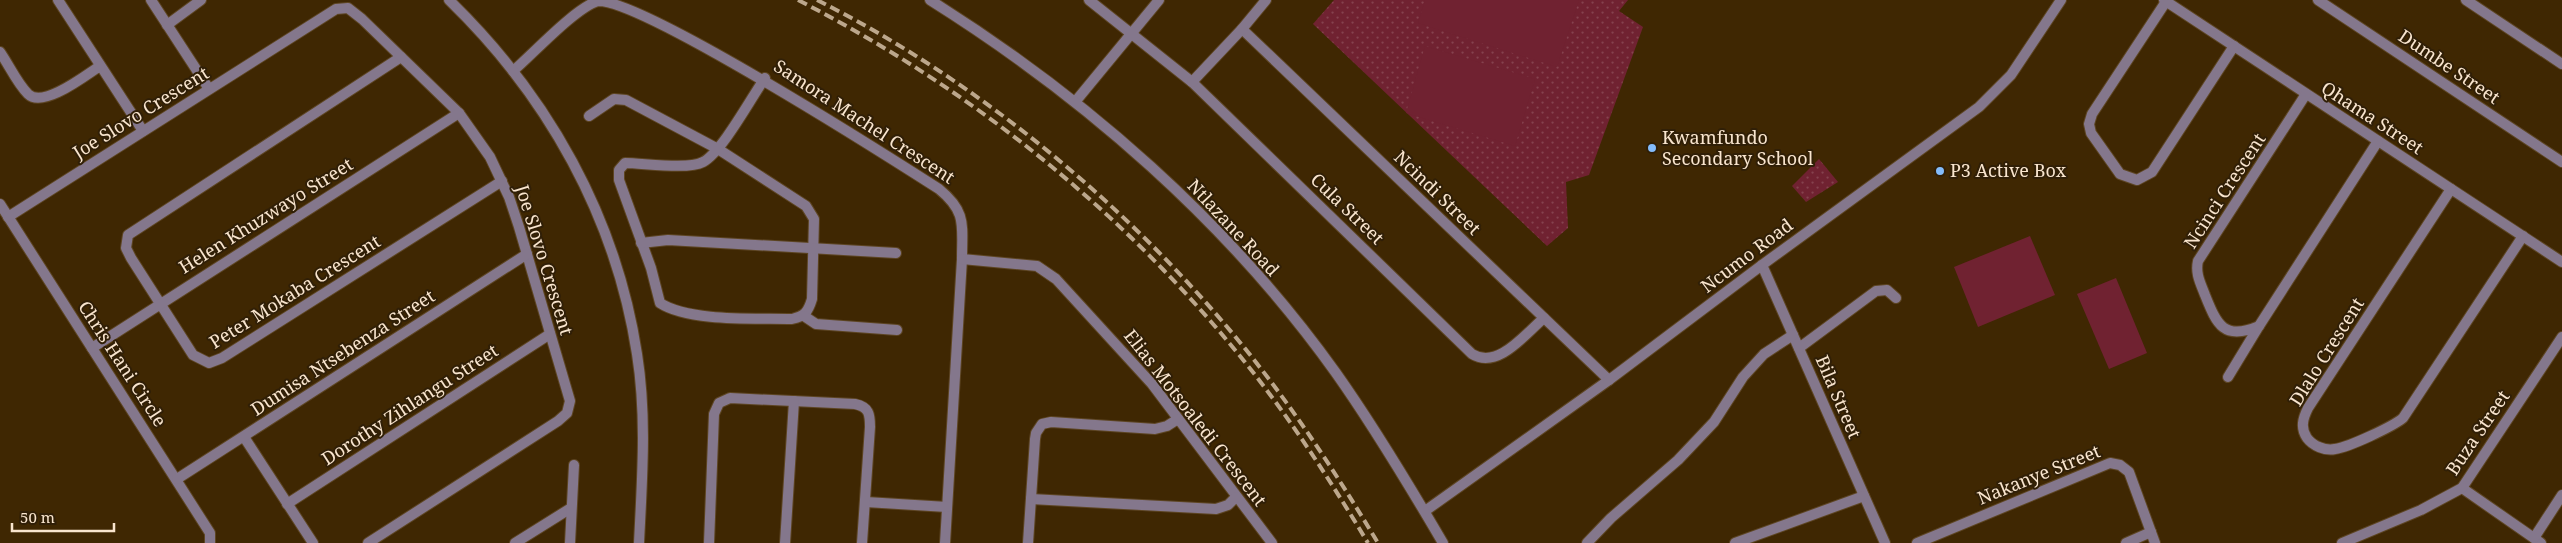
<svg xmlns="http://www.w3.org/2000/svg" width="2562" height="543" viewBox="0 0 2562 543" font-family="'Noto Serif',serif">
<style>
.green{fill:url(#green-dots)}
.pitch{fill:#702231}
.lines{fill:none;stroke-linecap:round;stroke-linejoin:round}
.minor-casing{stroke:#5d4523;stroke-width:12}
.tertiary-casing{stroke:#5d4523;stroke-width:12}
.minor{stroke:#84778c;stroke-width:10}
.tertiary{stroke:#84778c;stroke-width:10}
.rail{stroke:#bca78c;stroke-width:4;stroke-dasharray:10 5;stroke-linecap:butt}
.poi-dot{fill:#84bcfb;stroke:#301f07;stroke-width:2}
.labels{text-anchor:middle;stroke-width:4;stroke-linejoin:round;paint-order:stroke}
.street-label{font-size:18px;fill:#f9e5ce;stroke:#301f07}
.poi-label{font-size:18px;fill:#f9e5ce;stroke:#301f07;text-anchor:start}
</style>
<defs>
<pattern id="green-dots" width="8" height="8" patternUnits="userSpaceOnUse" patternTransform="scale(1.25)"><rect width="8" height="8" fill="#702231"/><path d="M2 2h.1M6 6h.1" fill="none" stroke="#85424e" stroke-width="1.8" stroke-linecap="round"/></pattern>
</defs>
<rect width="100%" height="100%" fill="#3f2702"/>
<g class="green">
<path d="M 1334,0 L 1628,0 L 1619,11 L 1643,27 L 1589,175 L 1566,182 L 1568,228 L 1547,246 L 1313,24 Z"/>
<path d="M 1819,159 L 1838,182 L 1806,202 L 1792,186 Z"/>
</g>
<g class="pitch">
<path d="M 1425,0 L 1579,0 L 1557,67 L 1418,23 Z"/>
<path d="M 1425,46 L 1535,79 L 1515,146 L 1406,113 Z"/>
<path d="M 2030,236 L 2055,295 L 1978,327 L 1954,267 Z"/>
<path d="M 2116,278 L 2147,353 L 2109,369 L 2077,294 Z"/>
</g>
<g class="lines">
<defs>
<g id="minor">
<path d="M 58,0 L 143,131"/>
<path d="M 151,0 L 209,89"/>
<path d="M 1089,0 L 1192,82 L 1472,354 C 1498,370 1525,334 1544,318"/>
<path d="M 2164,0 L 2562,262"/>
<path d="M 2167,0 L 2092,114 L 2089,124 L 2091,133 L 2120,174 L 2137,180 L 2152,172 L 2234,46"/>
<path d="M 2318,0 L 2562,162"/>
<path d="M 2466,0 L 2562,64"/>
<path d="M 167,25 L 201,0"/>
<path d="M 1242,29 L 1609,380"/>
<path d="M 0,52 C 9,65 17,83 28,94 C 43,109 86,75 100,66"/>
<path d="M 401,57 L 128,235 L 126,248 L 131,258 L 193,355 L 209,363 L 222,358 L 502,181"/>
<path d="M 513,71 C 533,54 575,8 598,1 C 643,0 889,157 939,189 C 967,212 962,225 962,259 L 945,543"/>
<path d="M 1192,82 L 1242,29 L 1266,0"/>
<path d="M 2306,94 L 2198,261 C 2195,274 2201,284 2205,295 C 2217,325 2224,341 2259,326 L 2378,141"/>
<path d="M 1075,102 L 1159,0"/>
<path d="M 589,116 L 614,99 L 626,100 L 718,149 L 806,206 L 814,219 L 812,299 C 808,312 805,316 792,319 C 757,318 689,322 660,303 L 651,268 L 619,180 L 619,170 L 625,163 C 643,163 688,170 703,162 C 722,152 751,98 765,78"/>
<path d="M 2451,189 L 2308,408 C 2303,418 2300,428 2307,438 C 2313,446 2325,451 2335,449 C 2349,447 2392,427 2403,418 L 2523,236"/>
<path d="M 0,204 L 210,533 L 210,543"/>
<path d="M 8,217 L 336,9 L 348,8 L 362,19 L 459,113 L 490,157 L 509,197 L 519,227 L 570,401 L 567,413 L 558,421 L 368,543"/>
<path d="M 641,243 L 668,240 L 896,253"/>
<path d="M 962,259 L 1037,266 L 1056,279 L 1152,384 L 1272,543"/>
<path d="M 1762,265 L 1885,543"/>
<path d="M 804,316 L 816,324 L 897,330"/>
<path d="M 92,348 L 459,113"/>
<path d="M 1799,348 L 1876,291 L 1887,290 L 1896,298"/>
<path d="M 2228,377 L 2259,326"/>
<path d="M 244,437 L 313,543"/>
<path d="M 177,479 L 527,254"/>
<path d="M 2462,488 L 2541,543"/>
<path d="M 1031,499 L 1216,509 L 1228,505 L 1236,497"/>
<path d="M 866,502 L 947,507"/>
<path d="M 287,504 L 550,334"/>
<path d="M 1425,511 L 1609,380 L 1762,265 L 1979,107 L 2011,75 L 2061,0"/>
<path d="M 2534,538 L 2562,495"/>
<path d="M 515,543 L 571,508"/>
<path d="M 570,543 L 574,465"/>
<path d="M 709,543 L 714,414 L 719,403 L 730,398 L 855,404 C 869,407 870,414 870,427 L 862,543"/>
<path d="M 785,543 L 794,401"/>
<path d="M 1028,543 L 1035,439 L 1036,433 L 1042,424 L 1051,422 L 1155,429 L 1167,426 L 1178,419"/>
<path d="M 1587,543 L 1611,518 L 1678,460 L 1714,422 L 1743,377 L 1764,354 L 1793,335"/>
<path d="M 1735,543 L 1864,496"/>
<path d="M 1917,543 L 2110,463 L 2120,465 L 2129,472 L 2155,543"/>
<path d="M 2126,543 L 2151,532"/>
<path d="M 2342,543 L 2421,510 L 2462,488 L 2562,337"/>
</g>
<g id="tertiary">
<path d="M 449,0 C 548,96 616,217 637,354 C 647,417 642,480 639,543"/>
<path d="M 930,0 C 1086,98 1229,223 1336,373 C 1375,428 1409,485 1443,543"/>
</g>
</defs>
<use href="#minor" class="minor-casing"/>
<use href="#tertiary" class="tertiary-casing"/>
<use href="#minor" class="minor"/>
<use href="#tertiary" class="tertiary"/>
<g class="rail">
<path d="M 798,0 C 970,88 1123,211 1244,361 C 1290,418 1330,480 1368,543"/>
<path d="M 817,0 C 981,82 1137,213 1251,356 C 1298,415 1339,478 1378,543"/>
</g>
</g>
<g class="poi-dot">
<circle cx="1652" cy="148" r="5"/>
<circle cx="1940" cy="171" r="5"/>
</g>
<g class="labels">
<g class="street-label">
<text transform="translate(2449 67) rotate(34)" y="6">Dumbe Street</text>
<text transform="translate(141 113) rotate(-32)" y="6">Joe Slovo Crescent</text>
<text transform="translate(2372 118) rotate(33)" y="6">Qhama Street</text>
<text transform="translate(864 122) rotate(33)" y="6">Samora Machel Crescent</text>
<text transform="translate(2225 191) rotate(-57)" y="6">Ncinci Crescent</text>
<text transform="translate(1437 193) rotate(44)" y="6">Ncindi Street</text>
<text transform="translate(1347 209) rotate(44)" y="6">Cula Street</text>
<text transform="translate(266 216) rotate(-32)" y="6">Helen Khuzwayo Street</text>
<text transform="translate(1233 228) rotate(47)" y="6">Ntlazane Road</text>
<text transform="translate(1747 256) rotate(-37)" y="6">Ncumo Road</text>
<text transform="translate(544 260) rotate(73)" y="6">Joe Slovo Crescent</text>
<text transform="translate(295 292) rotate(-32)" y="6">Peter Mokaba Crescent</text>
<text transform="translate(2327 352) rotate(-58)" y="6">Dlalo Crescent</text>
<text transform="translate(343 353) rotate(-33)" y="6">Dumisa Ntsebenza Street</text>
<text transform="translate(122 364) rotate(57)" y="6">Chris Hani Circle</text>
<text transform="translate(1838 397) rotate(67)" y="6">Bila Street</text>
<text transform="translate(410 405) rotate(-33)" y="6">Dorothy Zihlangu Street</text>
<text transform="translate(1195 418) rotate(52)" y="6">Elias Motsoaledi Crescent</text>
<text transform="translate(2478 433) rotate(-56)" y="6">Buza Street</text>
<text transform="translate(2039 475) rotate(-22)" y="6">Nakanye Street</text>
</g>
<g class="poi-label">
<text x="1662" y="144">Kwamfundo<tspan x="1662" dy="21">Secondary School</tspan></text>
<text x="1950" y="177">P3 Active Box</text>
</g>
</g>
<path d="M12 523v8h102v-8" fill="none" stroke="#f9e5ce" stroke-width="2.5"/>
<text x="20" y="523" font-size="15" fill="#f9e5ce" stroke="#301f07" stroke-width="4" paint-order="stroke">50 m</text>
</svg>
